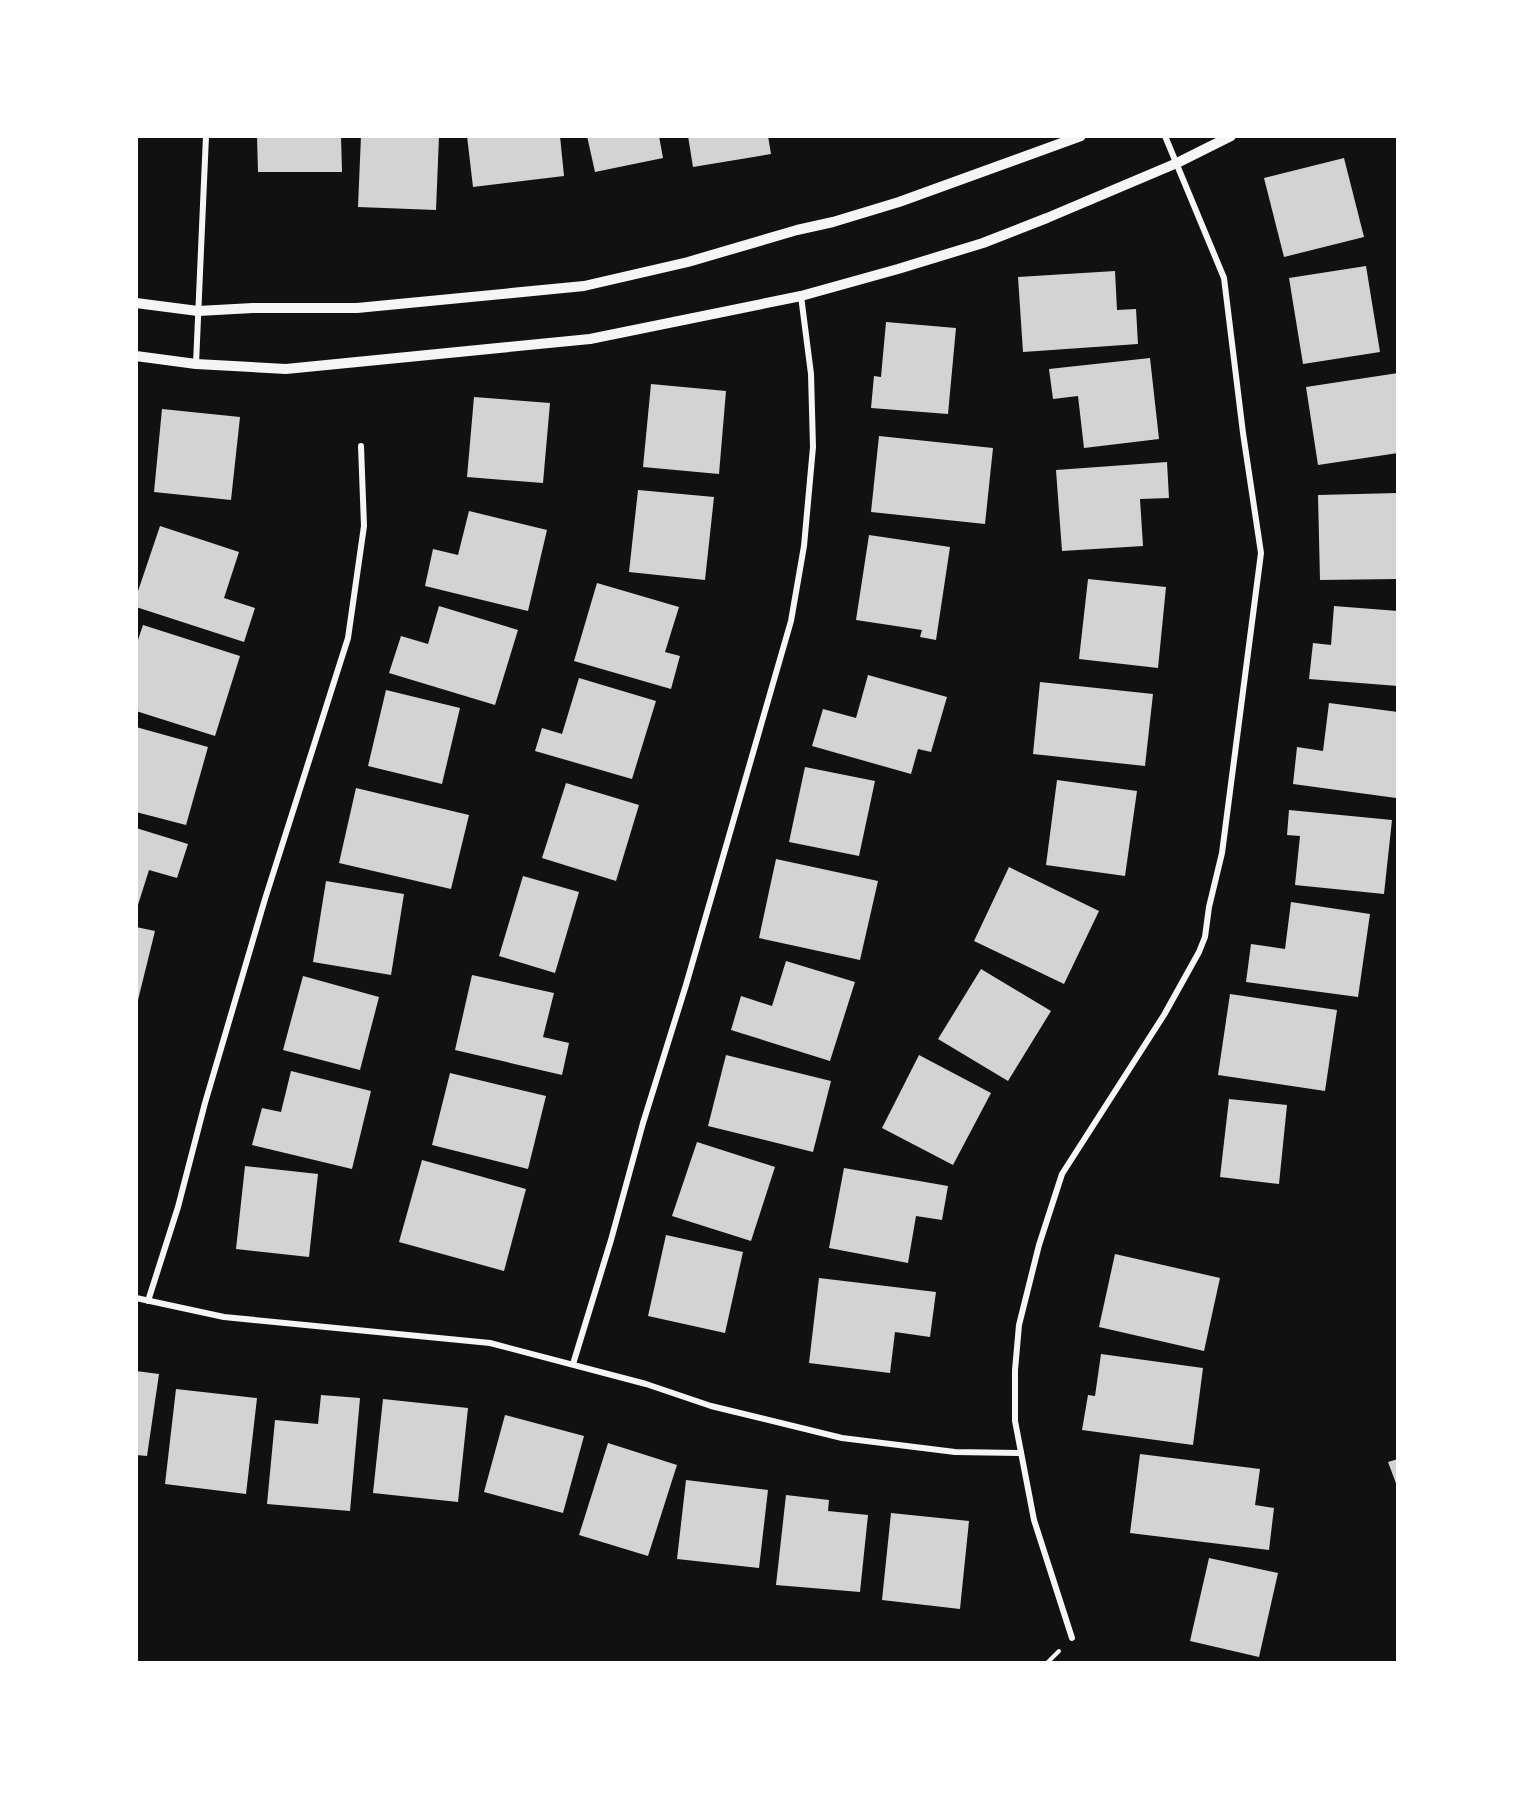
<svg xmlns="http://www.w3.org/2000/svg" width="1534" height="1799" viewBox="0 0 1534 1799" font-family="Raleway,sans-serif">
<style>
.building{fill:#d3d3d3}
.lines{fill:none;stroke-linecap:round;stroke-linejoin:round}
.path{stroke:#f5f5f5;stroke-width:4}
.minor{stroke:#f5f5f5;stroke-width:6}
.tertiary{stroke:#f5f5f5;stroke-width:10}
</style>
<rect width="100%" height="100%" fill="#111"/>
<g class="building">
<path d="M 257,136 L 341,136 L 342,172 L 258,172 Z"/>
<path d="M 361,136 L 439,136 L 436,210 L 358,207 Z"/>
<path d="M 467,136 L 560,136 L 564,176 L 473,187 Z"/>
<path d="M 587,136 L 659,136 L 663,158 L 595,172 Z"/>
<path d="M 688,136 L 768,136 L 771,154 L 693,167 Z"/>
<path d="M 1344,158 L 1364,237 L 1284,257 L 1264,178 Z"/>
<path d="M 1366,266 L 1380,352 L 1303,364 L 1289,278 Z"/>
<path d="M 1115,271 L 1117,310 L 1136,309 L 1138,344 L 1023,352 L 1018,277 Z"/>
<path d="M 886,322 L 956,328 L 948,414 L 871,408 L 874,376 L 881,377 Z"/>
<path d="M 1150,358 L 1159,439 L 1084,448 L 1078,396 L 1053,399 L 1049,369 Z"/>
<path d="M 1398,373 L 1398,453 L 1318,465 L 1306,387 Z"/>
<path d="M 651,384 L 726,391 L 719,474 L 643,467 Z"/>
<path d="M 474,397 L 550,403 L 543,483 L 467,477 Z"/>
<path d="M 162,409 L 240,417 L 231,500 L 154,492 Z"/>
<path d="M 879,436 L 993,448 L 985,524 L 871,512 Z"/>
<path d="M 1167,462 L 1169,498 L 1140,499 L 1143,546 L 1062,551 L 1056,470 Z"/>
<path d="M 638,490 L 714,497 L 705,580 L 629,572 Z"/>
<path d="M 1398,493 L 1398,579 L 1320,580 L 1318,495 Z"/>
<path d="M 469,511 L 547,530 L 528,611 L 425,586 L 433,549 L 458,555 Z"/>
<path d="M 160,526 L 239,552 L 224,598 L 255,608 L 244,642 L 136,607 L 136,597 Z"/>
<path d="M 869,535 L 950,547 L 936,640 L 920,637 L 922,630 L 856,620 Z"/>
<path d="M 1088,579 L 1166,587 L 1158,668 L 1079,659 Z"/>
<path d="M 597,583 L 679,607 L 665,652 L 680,656 L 671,689 L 574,661 Z"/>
<path d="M 439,606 L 518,630 L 495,705 L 389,673 L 401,636 L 428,644 Z"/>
<path d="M 1334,606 L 1398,611 L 1398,686 L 1309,679 L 1313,643 L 1331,645 Z"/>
<path d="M 143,625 L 240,656 L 215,736 L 136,711 L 136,646 Z"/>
<path d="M 868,675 L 947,697 L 931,752 L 918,749 L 911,774 L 812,746 L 823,709 L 856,718 Z"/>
<path d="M 579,678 L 656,701 L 632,779 L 535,751 L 542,728 L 562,734 Z"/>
<path d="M 1040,682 L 1153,694 L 1145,766 L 1033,754 Z"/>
<path d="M 386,690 L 460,708 L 442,784 L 368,766 Z"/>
<path d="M 1329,703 L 1398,712 L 1396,798 L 1293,784 L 1297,747 L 1323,751 Z"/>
<path d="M 136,727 L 208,747 L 186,825 L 136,812 Z"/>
<path d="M 805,767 L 875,781 L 859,856 L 789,842 Z"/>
<path d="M 1057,780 L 1137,791 L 1125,876 L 1046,865 Z"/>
<path d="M 566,783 L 639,805 L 616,881 L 542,858 Z"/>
<path d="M 356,788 L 469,815 L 451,889 L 339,863 Z"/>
<path d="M 1289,810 L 1392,820 L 1384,894 L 1295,885 L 1300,836 L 1287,835 Z"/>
<path d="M 136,828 L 188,844 L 177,878 L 149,870 L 137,908 Z"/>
<path d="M 776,859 L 878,881 L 860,960 L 759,938 Z"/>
<path d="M 1009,867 L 1099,911 L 1064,984 L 974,941 Z"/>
<path d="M 523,876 L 579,892 L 555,973 L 499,956 Z"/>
<path d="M 326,881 L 404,894 L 391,975 L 313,962 Z"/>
<path d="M 1291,902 L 1370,914 L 1358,997 L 1246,982 L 1251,944 L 1285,949 Z"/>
<path d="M 136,927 L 155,931 L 137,1004 L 136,1004 Z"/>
<path d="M 786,961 L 855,982 L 830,1061 L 731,1030 L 741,996 L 772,1006 Z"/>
<path d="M 981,969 L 1051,1011 L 1008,1081 L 938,1039 Z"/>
<path d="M 472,975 L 554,993 L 543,1037 L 569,1043 L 562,1075 L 455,1050 Z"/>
<path d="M 303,976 L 379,997 L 360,1070 L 283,1050 Z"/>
<path d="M 1230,994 L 1337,1010 L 1325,1091 L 1218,1075 Z"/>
<path d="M 726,1055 L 831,1081 L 813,1152 L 708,1126 Z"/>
<path d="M 919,1055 L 991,1093 L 953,1165 L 882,1128 Z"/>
<path d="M 291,1071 L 371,1091 L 352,1169 L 252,1145 L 262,1108 L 281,1112 Z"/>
<path d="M 450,1073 L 546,1096 L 528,1169 L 432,1145 Z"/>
<path d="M 1229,1099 L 1287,1105 L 1279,1184 L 1220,1177 Z"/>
<path d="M 697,1142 L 775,1167 L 751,1241 L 672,1216 Z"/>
<path d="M 422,1160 L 526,1189 L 504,1271 L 399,1242 Z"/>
<path d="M 245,1166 L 318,1174 L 309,1257 L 236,1249 Z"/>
<path d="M 844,1168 L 948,1186 L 942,1220 L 916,1216 L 908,1263 L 829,1248 Z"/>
<path d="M 666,1235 L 743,1252 L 725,1333 L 648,1316 Z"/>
<path d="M 1115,1254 L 1220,1278 L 1204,1351 L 1099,1327 Z"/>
<path d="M 819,1278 L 936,1292 L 930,1337 L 895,1332 L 890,1373 L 809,1363 Z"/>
<path d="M 1101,1354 L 1203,1368 L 1193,1445 L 1082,1430 L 1088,1395 L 1095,1396 Z"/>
<path d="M 136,1371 L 159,1374 L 147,1456 L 136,1455 Z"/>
<path d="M 176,1389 L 257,1398 L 246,1494 L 165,1484 Z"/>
<path d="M 321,1395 L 360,1398 L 350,1511 L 267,1504 L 275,1420 L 318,1424 Z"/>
<path d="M 383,1399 L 468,1408 L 458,1502 L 373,1493 Z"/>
<path d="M 505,1415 L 584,1436 L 563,1513 L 484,1492 Z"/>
<path d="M 608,1443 L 677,1465 L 648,1556 L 579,1535 Z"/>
<path d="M 1140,1454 L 1260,1469 L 1255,1505 L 1274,1508 L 1269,1550 L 1130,1533 Z"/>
<path d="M 1398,1459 L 1398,1486 L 1397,1486 L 1388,1462 Z"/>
<path d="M 686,1480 L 768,1490 L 759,1568 L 677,1559 Z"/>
<path d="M 786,1495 L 829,1500 L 828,1511 L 868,1515 L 860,1592 L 776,1585 Z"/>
<path d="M 891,1513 L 969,1521 L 960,1609 L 882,1600 Z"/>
<path d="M 1209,1558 L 1278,1573 L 1259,1657 L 1190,1641 Z"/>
</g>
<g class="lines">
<path class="path" d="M 1048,1662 L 1059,1651"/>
<g class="minor">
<path d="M 196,364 L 206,136"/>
<path d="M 136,1298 L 224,1317 L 490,1343 L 646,1384 L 711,1406 L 842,1438 L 955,1452 L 1021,1453"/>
<path d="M 148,1301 L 178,1207 L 205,1103 L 265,899 L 348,638 L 364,526 L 361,446"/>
<path d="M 573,1364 L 611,1240 L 643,1123 L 686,985 L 791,621 L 804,546 L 813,447 L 811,374 L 801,296"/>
<path d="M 1072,1638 L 1034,1520 L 1015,1421 L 1015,1370 L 1019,1325 L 1039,1245 L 1062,1174 L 1164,1015 L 1199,952 L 1205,937 L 1209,907 L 1222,853 L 1261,553 L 1243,433 L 1224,278 L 1165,136"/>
</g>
<g class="tertiary">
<path d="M 136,303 L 198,311 L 253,308 L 357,308 L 584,286 L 688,262 L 797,230 L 833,222 L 899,202 L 1081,136"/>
<path d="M 136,356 L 196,364 L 286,369 L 590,339 L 801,296 L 898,269 L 983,243 L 1047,218 L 1177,163 L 1231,136"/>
</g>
</g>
<rect width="1534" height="1799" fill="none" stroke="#ffffff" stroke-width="276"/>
</svg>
